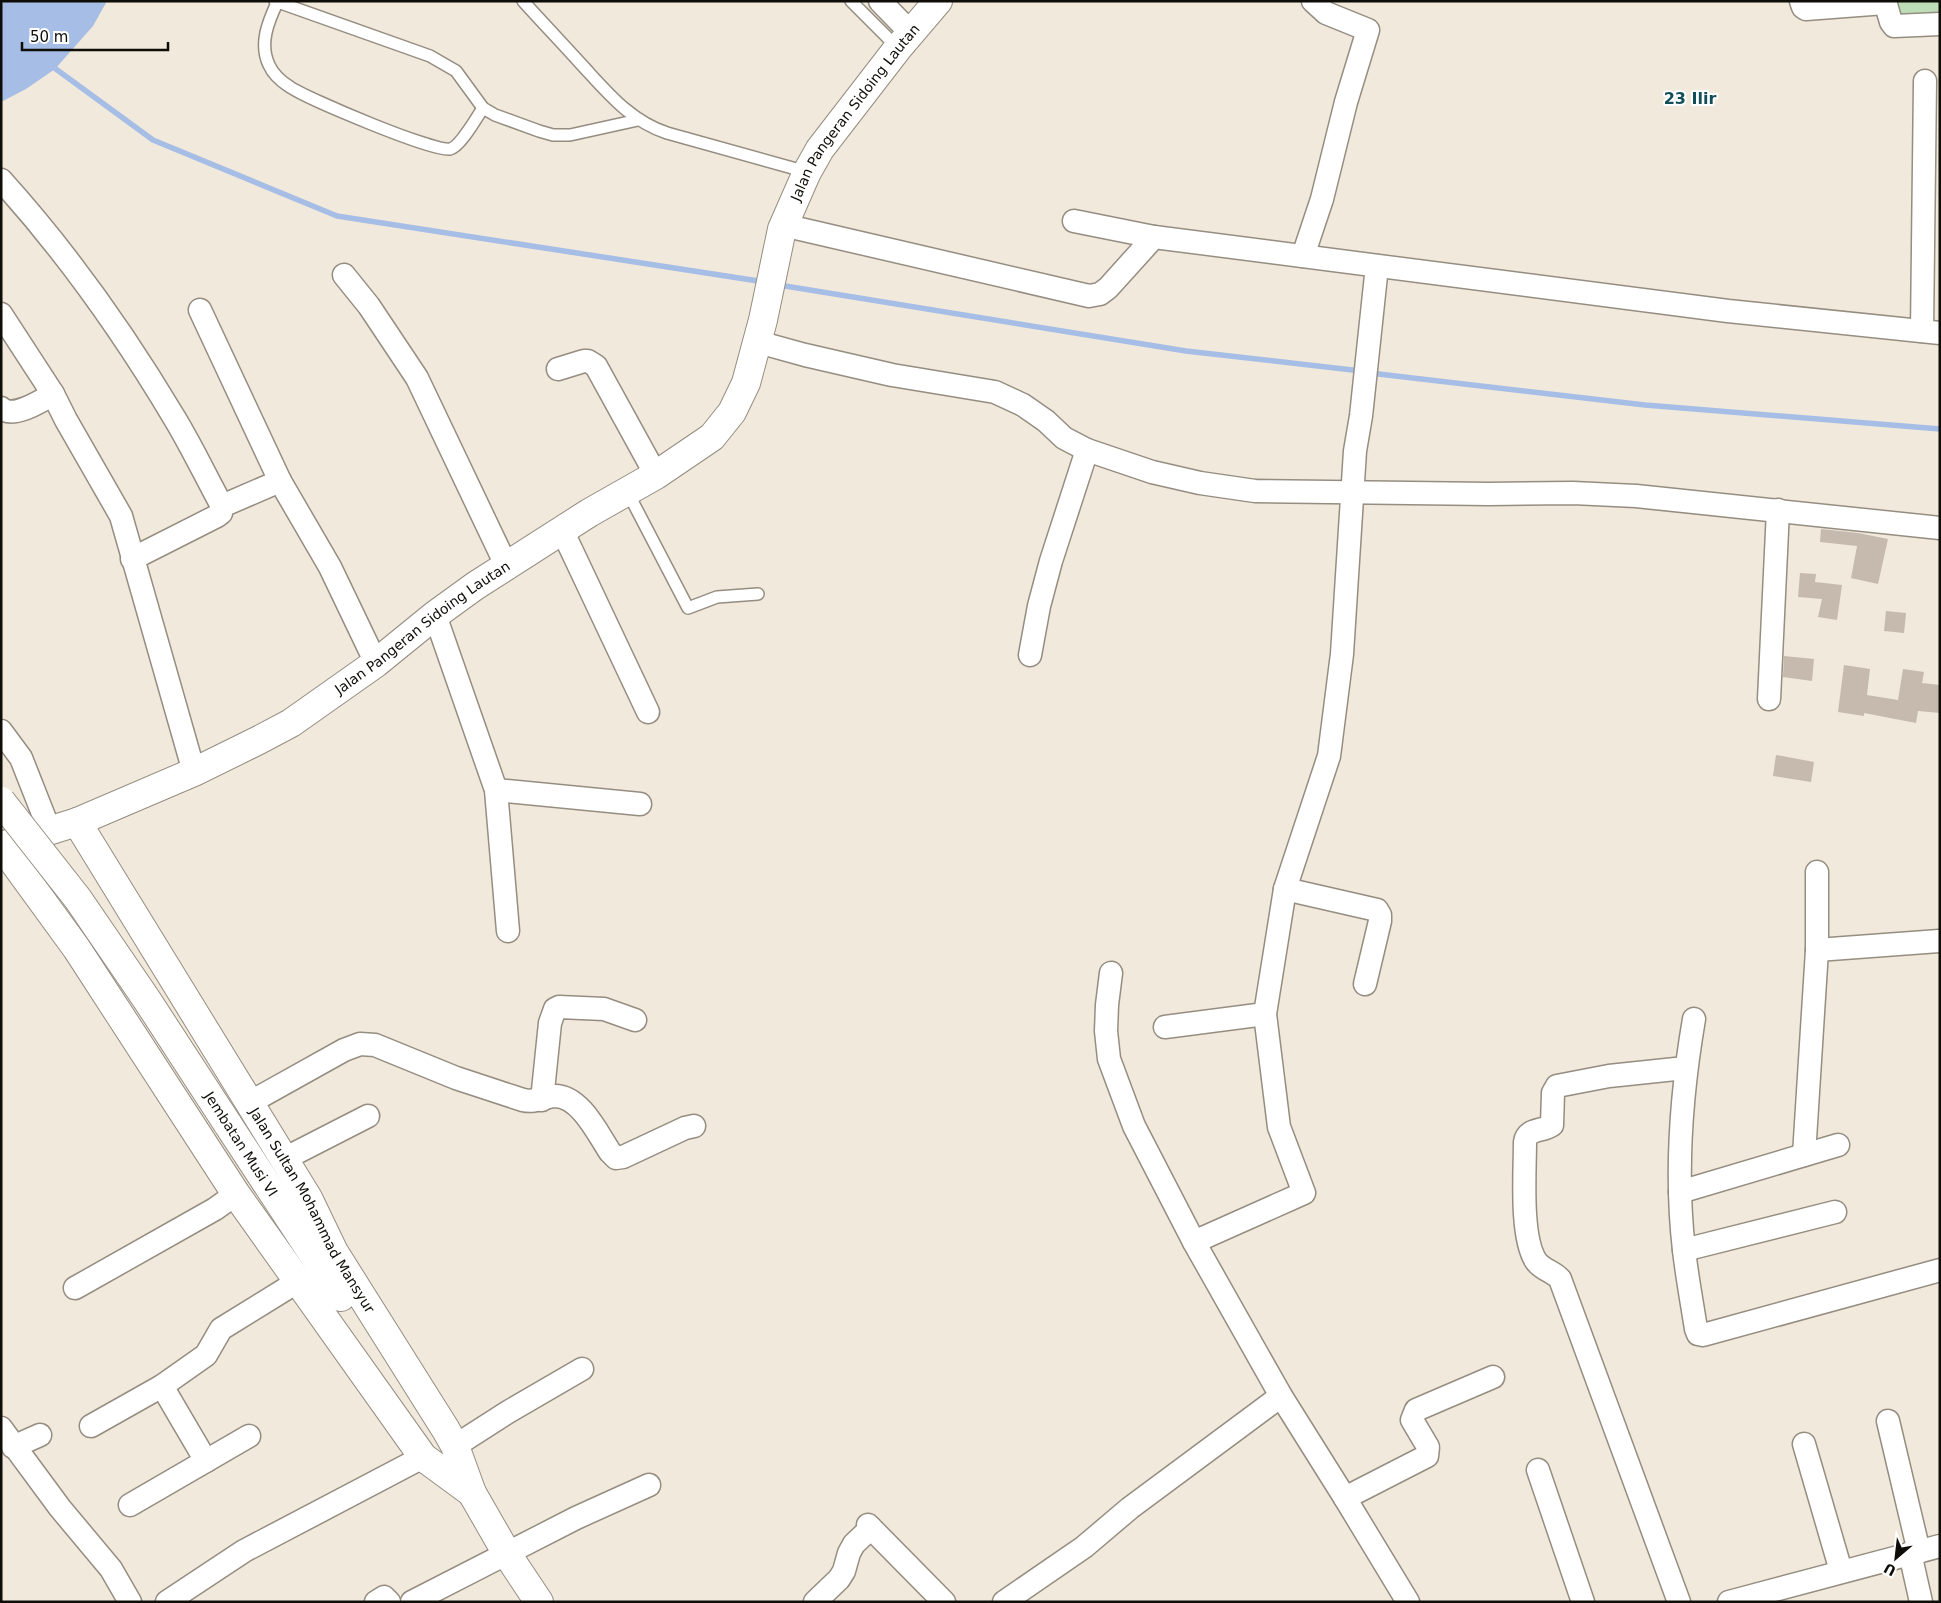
<svg xmlns="http://www.w3.org/2000/svg" width="1941" height="1603" viewBox="0 0 1941 1603" font-family="'DejaVu Sans',sans-serif">
<style>
.green{fill:#bdddb9}
.water{fill:#a6bde6}
.lines{fill:none;stroke-linecap:round;stroke-linejoin:round}
.stream{stroke:#a6bde6;stroke-width:5.5}
.building{fill:#c6baae}
.service-casing{stroke:#958d80;stroke-width:14}
.minor-casing{stroke:#958d80;stroke-width:25}
.tertiary-casing{stroke:#958d80;stroke-width:30}
.service{stroke:#fff;stroke-width:11}
.minor{stroke:#fff;stroke-width:22}
.tertiary{stroke:#fff;stroke-width:28}
.tertiary-bridge-casing{stroke:#958d80;stroke-width:30;stroke-linecap:butt}
.tertiary-bridge{stroke:#fff;stroke-width:28}
.labels{text-anchor:middle;stroke-width:4;stroke-linejoin:round;paint-order:stroke}
.street-label{font-size:14px;fill:#0f0d08;stroke:#fff}
.quarter-label{font-size:16px;font-weight:bold;fill:#134e58;stroke:#fff}
</style>
<rect width="100%" height="100%" fill="#f1e9db"/>
<path class="green" d="M 1876,1 L 1940,1 L 1940,15 L 1888,22 Z"/>
<path class="water" d="M 1,1 L 107,1 L 93,26 L 55,69 L 26,89 L 1,102 Z"/>
<g class="lines">
<g class="stream">
<path d="M 49,64 L 153,140 L 337,216 L 765,282"/>
<path d="M 779,285 L 1186,351 L 1361,371"/>
<path d="M 1370,373 L 1645,405 L 1940,429"/>
</g>
</g>
<g class="building">
<path d="M 1821,529 L 1858,533 L 1888,539 L 1878,584 L 1851,578 L 1857,546 L 1820,542 Z"/>
<path d="M 1800,573 L 1816,574 L 1815,582 L 1842,585 L 1837,620 L 1818,617 L 1822,599 L 1798,597 Z"/>
<path d="M 1886,611 L 1906,613 L 1904,633 L 1884,631 Z"/>
<path d="M 1784,656 L 1814,659 L 1812,681 L 1783,677 Z"/>
<path d="M 1844,665 L 1870,669 L 1867,695 L 1898,700 L 1903,669 L 1924,672 L 1922,683 L 1940,685 L 1940,713 L 1918,711 L 1916,723 L 1864,713 L 1864,716 L 1838,712 Z"/>
<path d="M 1776,755 L 1814,762 L 1811,782 L 1773,776 Z"/>
</g>
<g class="lines">
<defs>
<g id="service">
<path d="M 275,1 L 430,56 L 456,71 L 483,108 L 495,115 L 539,131 L 553,135 L 570,135 L 638,120"/>
<path d="M 523,1 C 542,22 562,43 581,64 C 607,92 630,121 667,133 L 807,172"/>
<path d="M 851,1 L 898,48"/>
<path d="M 277,3 C 268,22 259,44 269,65 C 273,74 282,82 290,87 C 308,99 433,152 450,149 C 460,147 477,117 483,108"/>
<path d="M 627,491 L 688,608 L 717,597 L 758,594"/>
</g>
<g id="minor">
<path d="M 880,1 L 911,33"/>
<path d="M 1801,1 L 1803,7 L 1806,9 L 1885,3"/>
<path d="M 1885,1 L 1891,22 L 1894,26 L 1940,24"/>
<path d="M 1,180 C 67,253 125,335 175,419 C 192,447 206,477 222,506 L 221,513 L 217,516 L 132,559"/>
<path d="M 1074,221 L 1154,237"/>
<path d="M 783,225 L 1089,296 L 1100,294 L 1108,288 L 1154,237 L 1728,311 L 1940,333"/>
<path d="M 1303,256 L 1322,199 L 1346,102 L 1368,30 L 1326,13 L 1313,1"/>
<path d="M 344,275 L 369,306 L 417,378 L 506,565"/>
<path d="M 200,310 L 280,481 L 330,567 L 376,663"/>
<path d="M 1,314 L 53,394"/>
<path d="M 1922,331 L 1925,81"/>
<path d="M 758,342 L 805,355 L 892,375 L 995,392 L 1023,405 L 1046,421 L 1064,438 L 1087,450 L 1051,561 L 1039,606 L 1030,655"/>
<path d="M 558,369 L 584,361 L 588,361 L 596,366 L 656,475"/>
<path d="M 1,408 C 13,419 41,401 53,394 L 66,420 L 121,516 L 194,772"/>
<path d="M 1087,450 L 1152,472 L 1200,483 L 1255,491 L 1489,494 L 1573,493 L 1636,496 L 1940,528"/>
<path d="M 222,506 L 280,481"/>
<path d="M 562,530 L 648,712"/>
<path d="M 435,615 L 496,790 L 508,931"/>
<path d="M 1769,699 L 1778,510"/>
<path d="M 1,731 L 21,758 L 49,829"/>
<path d="M 496,790 L 640,804"/>
<path d="M 1285,889 L 1377,910 L 1380,915 L 1380,921 L 1365,984"/>
<path d="M 1817,950 L 1939,941"/>
<path d="M 1111,973 L 1107,1005 L 1106,1031 L 1109,1059 L 1134,1126 L 1194,1242 L 1281,1396 L 1345,1498 L 1408,1602"/>
<path d="M 1694,1019 C 1681,1095 1675,1173 1684,1250 C 1687,1277 1692,1303 1696,1329 L 1698,1334 L 1703,1335 L 1940,1270"/>
<path d="M 1165,1027 L 1265,1014"/>
<path d="M 542,1100 L 550,1023 L 555,1009 L 559,1007 L 604,1009 L 635,1020"/>
<path d="M 249,1103 L 344,1050 L 360,1044 L 375,1045 L 456,1078 L 523,1100 C 535,1103 543,1097 554,1096 C 580,1095 598,1134 610,1152 L 616,1158 L 623,1157 L 685,1128 L 694,1126"/>
<path d="M 1804,1155 L 1817,950 L 1817,872"/>
<path d="M 284,1159 L 368,1116"/>
<path d="M 1680,1192 L 1838,1145"/>
<path d="M 1194,1242 L 1304,1193 L 1279,1127 L 1265,1014 L 1285,889 L 1329,756 L 1342,654 L 1355,451 L 1361,416 L 1377,266"/>
<path d="M 1684,1250 L 1835,1212"/>
<path d="M 75,1288 L 215,1209 L 236,1194"/>
<path d="M 162,1386 L 206,1461"/>
<path d="M 1888,1421 L 1919,1552"/>
<path d="M 91,1426 L 162,1386 L 206,1355 L 221,1329 L 297,1282"/>
<path d="M 1,1428 L 60,1508 L 111,1569 L 130,1602"/>
<path d="M 1804,1444 L 1841,1571"/>
<path d="M 455,1446 L 508,1412 L 582,1369"/>
<path d="M 13,1447 L 40,1435"/>
<path d="M 1538,1470 L 1583,1602"/>
<path d="M 1345,1498 L 1427,1456 L 1428,1447 L 1412,1420 L 1416,1410 L 1493,1377"/>
<path d="M 130,1505 L 249,1436"/>
<path d="M 868,1525 L 944,1602"/>
<path d="M 1910,1553 L 1921,1602"/>
<path d="M 167,1602 L 244,1551 L 423,1457"/>
<path d="M 376,1602 L 384,1597 L 389,1602"/>
<path d="M 412,1602 L 576,1518 L 649,1485"/>
<path d="M 815,1602 L 839,1579 L 844,1571 L 849,1553 L 854,1544 L 871,1528"/>
<path d="M 1004,1602 L 1084,1547 L 1130,1508 L 1281,1396"/>
<path d="M 1679,1602 L 1560,1279 C 1553,1271 1542,1270 1536,1261 C 1520,1237 1525,1171 1525,1142 C 1527,1128 1542,1132 1552,1125 L 1553,1093 L 1557,1086 L 1609,1076 L 1685,1068"/>
<path d="M 1729,1602 L 1940,1546"/>
</g>
<g id="tertiary">
<path id="s1" d="M 77,822 L 284,1159 L 308,1198 L 334,1252 L 446,1430 L 455,1446 L 472,1493 L 507,1554 L 539,1602"/>
<path id="s2" d="M 1,846 L 77,822 L 194,772 L 259,740 L 291,723 L 376,663 L 435,615 L 475,586 L 589,513 L 656,475 L 712,437 L 732,412 L 746,383 L 763,320 L 782,229 L 807,172 L 820,149 L 898,48 L 938,1"/>
<path d="M 2,846 L 77,949 L 236,1194 L 423,1457 L 472,1493"/>
<path d="M 227,1123 L 341,1297"/>
</g>
</defs>
<use href="#service" class="service-casing"/>
<use href="#minor" class="minor-casing"/>
<use href="#tertiary" class="tertiary-casing"/>
<use href="#service" class="service"/>
<use href="#minor" class="minor"/>
<use href="#tertiary" class="tertiary"/>
<defs>
<path id="tertiary-bridge" d="M 1,801 L 78,899 L 147,1000 L 227,1123"/>
</defs>
<use href="#tertiary-bridge" class="tertiary-bridge-casing"/>
<use href="#tertiary-bridge" class="tertiary-bridge"/>
</g>
<g class="labels">
<g class="street-label">
<text dy="5" stroke="none"><textPath href="#s2" startOffset="1186">Jalan Pangeran Sidoing Lautan</textPath></text>
<text dy="5" stroke="none"><textPath href="#s2" startOffset="478">Jalan Pangeran Sidoing Lautan</textPath></text>
<text transform="translate(241 1144) rotate(57)" y="5">Jembatan Musi VI</text>
<text dy="5" stroke="none"><textPath href="#s1" startOffset="454">Jalan Sultan Mohammad Mansyur</textPath></text>
</g>
<g class="quarter-label">
<text x="1690" y="104">23 Ilir</text>
</g>
</g>
<rect width="1941" height="1603" fill="none" stroke="#0f0d08" stroke-width="5"/>
<g transform="translate(1896 1558) rotate(208)" stroke="#ffffff" stroke-width="4" paint-order="stroke">
<path d="M0-4L9 19L0 12L-9 19Z" fill="#0f0d08"/>
<text y="-8" font-size="14" font-weight="bold" text-anchor="middle" fill="#0f0d08">U</text>
</g>
<path d="M22 42v8h146v-8" fill="none" stroke="#0f0d08" stroke-width="2.5"/>
<text x="30" y="42" font-size="15" fill="#0f0d08" stroke="#ffffff" stroke-width="4" paint-order="stroke">50 m</text>
</svg>
